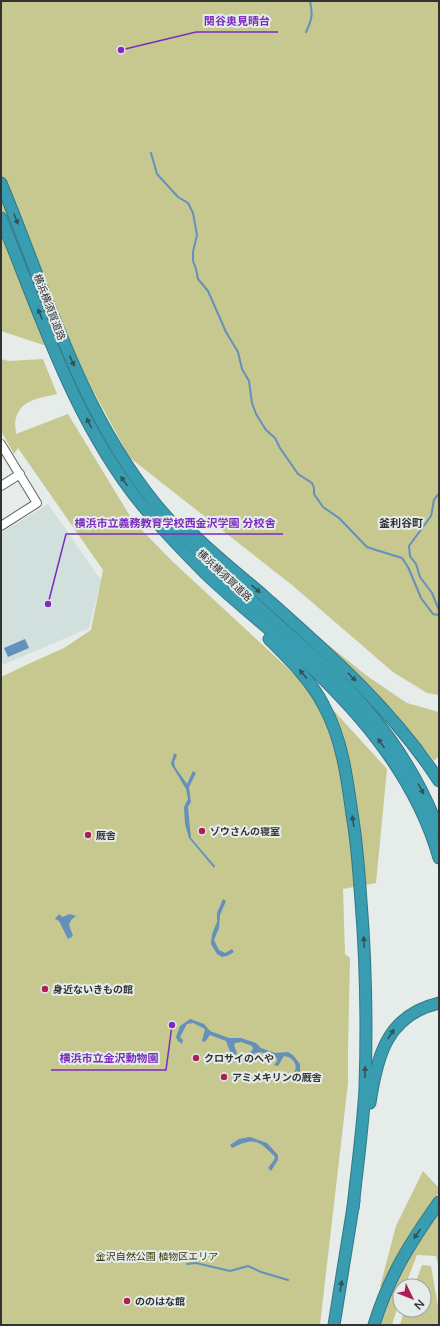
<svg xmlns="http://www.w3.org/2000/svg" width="440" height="1326" viewBox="0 0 440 1326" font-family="'Varela Round','Noto Sans JP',sans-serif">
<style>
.built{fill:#d1e0dd}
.green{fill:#c6c88f}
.water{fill:#6490bb}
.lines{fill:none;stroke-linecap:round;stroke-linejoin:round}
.stream{stroke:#6490bb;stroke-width:2}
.minor-casing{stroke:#626766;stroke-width:10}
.highway-casing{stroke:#357885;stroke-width:13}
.minor{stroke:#fff;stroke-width:8}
.highway{stroke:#389db1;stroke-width:11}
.oneway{fill:#325358}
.poi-dot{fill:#ae1e53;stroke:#e6ecea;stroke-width:1.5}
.labels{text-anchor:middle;stroke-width:4;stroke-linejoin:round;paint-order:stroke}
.street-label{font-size:10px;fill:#303332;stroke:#e6ecea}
.poi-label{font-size:10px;font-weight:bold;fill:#303332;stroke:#e6ecea;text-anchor:start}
.park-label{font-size:10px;fill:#353503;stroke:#e6ecea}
.neighbourhood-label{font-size:11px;font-weight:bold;fill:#303332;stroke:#e6ecea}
.leader{fill:none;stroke:#7b2cbf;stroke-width:1.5}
.callout-dot{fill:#7b2cbf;stroke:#e6ecea;stroke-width:1.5}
.callout-label{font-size:11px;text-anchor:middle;font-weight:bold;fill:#7b2cbf;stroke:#e6ecea;stroke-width:4;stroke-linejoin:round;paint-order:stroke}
</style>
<rect width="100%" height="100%" fill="#e6ecea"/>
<path class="built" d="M 48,504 L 101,580 L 89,628 L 3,665 L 1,657 L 1,533 Z"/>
<g class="green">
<path d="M 1,1 L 439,1 L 439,695 L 427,693 L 393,672 L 292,585 L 129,457 L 74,355 L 1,331 Z"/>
<path d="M 1,359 L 9,361 L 43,359 L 57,394 C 41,398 21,399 16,418 C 14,423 16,430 16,434 L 68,414 L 133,521 L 172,561 L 335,712 L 387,769 L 376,883 L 343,889 L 345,954 L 350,958 L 348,1049 L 348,1083 L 320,1325 L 1,1325 L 1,677 L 26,665 L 64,648 L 91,630 L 103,570 L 18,448 L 14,454 L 1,431 Z"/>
<path d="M 300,622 L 367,676 L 407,703 L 439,712 L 439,756 L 434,761 L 395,713 Z"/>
<path d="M 423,1171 L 439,1188 L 439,1192 L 413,1231 L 383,1287 L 380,1287 L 396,1226 Z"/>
<path d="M 439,1209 L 439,1268 L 436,1256 L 417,1255 L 405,1286 L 400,1286 L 400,1299 L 392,1325 L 376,1325 L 406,1257 Z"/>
<path d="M 422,1265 L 431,1266 L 439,1312 L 439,1325 L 400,1325 L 404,1310 L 424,1310 L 424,1286 L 414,1286 Z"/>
</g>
<g class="water">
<path d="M 25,639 L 29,648 L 8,657 L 4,648 Z"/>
<path d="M 174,753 L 177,755 L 174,762 L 175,767 L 187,784 L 193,771 L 196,773 L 189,787 L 191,802 L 188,807 L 191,838 L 215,866 L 214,868 L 189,838 L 185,824 L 184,807 L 188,799 L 186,789 L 171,764 Z"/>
<path d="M 223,899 L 226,901 L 220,915 L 219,928 L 214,940 L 219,950 L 225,953 L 232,949 L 234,952 L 227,956 L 222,957 L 217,954 L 211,944 L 212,934 L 217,922 L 217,913 Z"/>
<path d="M 59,914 L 62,917 L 70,914 L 76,916 L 71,920 L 69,925 L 73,936 L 68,939 L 59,921 L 55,919 Z"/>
<path d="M 190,1019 L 204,1024 L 210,1031 L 229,1038 L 241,1038 L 256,1043 L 261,1048 L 275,1053 L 288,1052 L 293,1055 L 300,1064 L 300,1073 L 295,1079 L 292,1075 C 300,1067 294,1057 284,1056 L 278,1066 L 274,1065 L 277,1061 L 277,1058 L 260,1052 L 255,1053 L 254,1055 L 254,1059 L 250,1061 L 249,1054 L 253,1049 L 252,1046 L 241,1042 L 235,1043 L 234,1045 L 237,1053 L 236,1055 L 231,1054 L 226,1041 L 210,1035 L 205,1042 L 202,1041 L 205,1029 L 193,1023 L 187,1024 L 180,1037 L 183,1040 L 182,1044 L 178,1041 L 176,1037 L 180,1026 Z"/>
<path d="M 250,1137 L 267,1143 L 278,1155 L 278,1160 L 271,1171 L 268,1168 L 274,1160 L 275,1157 C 259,1140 254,1137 232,1148 L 230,1145 L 239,1139 Z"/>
</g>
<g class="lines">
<g class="stream">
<path d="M 306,32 C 312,20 313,14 310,1"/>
<path d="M 151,153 L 157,174 L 178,197 L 188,203 L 193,213 L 197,235 L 193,252 L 193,261 L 196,269 L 198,279 L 208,291 L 226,332 L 238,352 L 242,369 L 249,381 L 252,403 L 256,414 L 266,430 L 275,438 L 280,448 L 298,474 L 312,483 L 314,488 L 314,494 L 323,507 L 339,518 L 367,547 L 376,550 L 402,558 L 408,567 L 421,598 L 433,614 L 439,615"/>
<path d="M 439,493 L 434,500 L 431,516 L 409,546 L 410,556 L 416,564 L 420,577 L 432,593 L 439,610"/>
<path d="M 187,1264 L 196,1263 L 230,1271 L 248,1266 L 261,1272 L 288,1280"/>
</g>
<defs>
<g id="minor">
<path d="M 1,444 L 37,503 L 1,526"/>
<path d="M 1,486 L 20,474"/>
</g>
<g id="highway">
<path d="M 1,183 C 46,291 79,409 154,502 C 186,541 223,575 261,609 C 297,642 336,673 368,711 C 398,746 422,786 439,830"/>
<path d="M 1,218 C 41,316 74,421 142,505 C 162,529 184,552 206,574 C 232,599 260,621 287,645 C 353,704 414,771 439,858"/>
<path d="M 188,529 C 212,554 240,575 266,598 C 329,654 393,710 439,781"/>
<path d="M 269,639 C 289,659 311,680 324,706 C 342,739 347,777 352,814 C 357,842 359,872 361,901 C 366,963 367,1026 365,1088 C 363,1128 357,1168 353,1208"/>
<path d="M 370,1103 C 377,1056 387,1015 439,1003"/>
<path d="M 334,1325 L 354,1201"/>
<path d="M 374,1325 C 389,1276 410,1243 439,1202"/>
</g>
</defs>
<use href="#minor" class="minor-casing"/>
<use href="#highway" class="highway-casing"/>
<use href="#minor" class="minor"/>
<use href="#highway" class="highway"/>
</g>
<defs><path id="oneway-solid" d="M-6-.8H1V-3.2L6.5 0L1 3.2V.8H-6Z"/></defs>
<g class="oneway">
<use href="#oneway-solid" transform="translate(16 219) rotate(68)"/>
<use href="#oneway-solid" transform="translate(40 314) rotate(-112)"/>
<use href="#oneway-solid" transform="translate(72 361) rotate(66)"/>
<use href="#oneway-solid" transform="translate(89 423) rotate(-118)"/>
<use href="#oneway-solid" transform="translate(124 481) rotate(-126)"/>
<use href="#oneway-solid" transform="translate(256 589) rotate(41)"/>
<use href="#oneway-solid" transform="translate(303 674) rotate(-130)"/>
<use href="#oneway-solid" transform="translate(352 677) rotate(45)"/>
<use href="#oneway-solid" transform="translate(381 743) rotate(-125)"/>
<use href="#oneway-solid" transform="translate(421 789) rotate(62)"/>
<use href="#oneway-solid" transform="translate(353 821) rotate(-99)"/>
<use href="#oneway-solid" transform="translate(364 942) rotate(-93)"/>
<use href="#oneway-solid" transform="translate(391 1034) rotate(-57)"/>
<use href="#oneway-solid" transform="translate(365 1072) rotate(-88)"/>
<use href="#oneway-solid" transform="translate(417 1234) rotate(124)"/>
<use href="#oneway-solid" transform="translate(341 1286) rotate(-81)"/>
</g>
<g class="poi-dot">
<circle cx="202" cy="831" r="4"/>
<circle cx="88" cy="835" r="4"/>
<circle cx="45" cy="989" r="4"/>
<circle cx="196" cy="1058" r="4"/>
<circle cx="224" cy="1077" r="4"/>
<circle cx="127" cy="1301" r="4"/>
</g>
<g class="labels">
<g class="street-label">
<text transform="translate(50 307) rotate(69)" y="4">横浜横須賀道路</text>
<text transform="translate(225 575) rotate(43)" y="4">横浜横須賀道路</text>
</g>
<g class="poi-label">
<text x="210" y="835">ゾウさんの寝室</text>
<text x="96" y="839">厩舎</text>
<text x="53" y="993">身近ないきもの館</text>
<text x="204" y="1062">クロサイのへや</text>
<text x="232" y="1081">アミメキリンの厩舎</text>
<text x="135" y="1305">ののはな館</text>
</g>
<g class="park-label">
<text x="157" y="1260">金沢自然公園 植物区エリア</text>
</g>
<g class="neighbourhood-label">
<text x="401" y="527">釜利谷町</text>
</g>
</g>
<path class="leader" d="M121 50L196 32H278M48 604L66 534H283M172 1025L166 1070H51"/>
<g class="callout-dot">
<circle cx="121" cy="50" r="4"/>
<circle cx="48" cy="604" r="4"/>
<circle cx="172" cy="1025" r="4"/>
</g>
<g class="callout-label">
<text x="237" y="25">関谷奥見晴台</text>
<text x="175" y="527">横浜市立義務教育学校西金沢学園 分校舎</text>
<text x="109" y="1062">横浜市立金沢動物園</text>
</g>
<rect width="440" height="1326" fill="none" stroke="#303332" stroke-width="4"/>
<g transform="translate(412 1298) rotate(133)"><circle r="19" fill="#e6ecea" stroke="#9da2a0"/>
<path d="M0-3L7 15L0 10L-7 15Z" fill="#ae1e53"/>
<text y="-6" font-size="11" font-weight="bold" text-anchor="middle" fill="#303332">N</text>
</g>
</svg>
